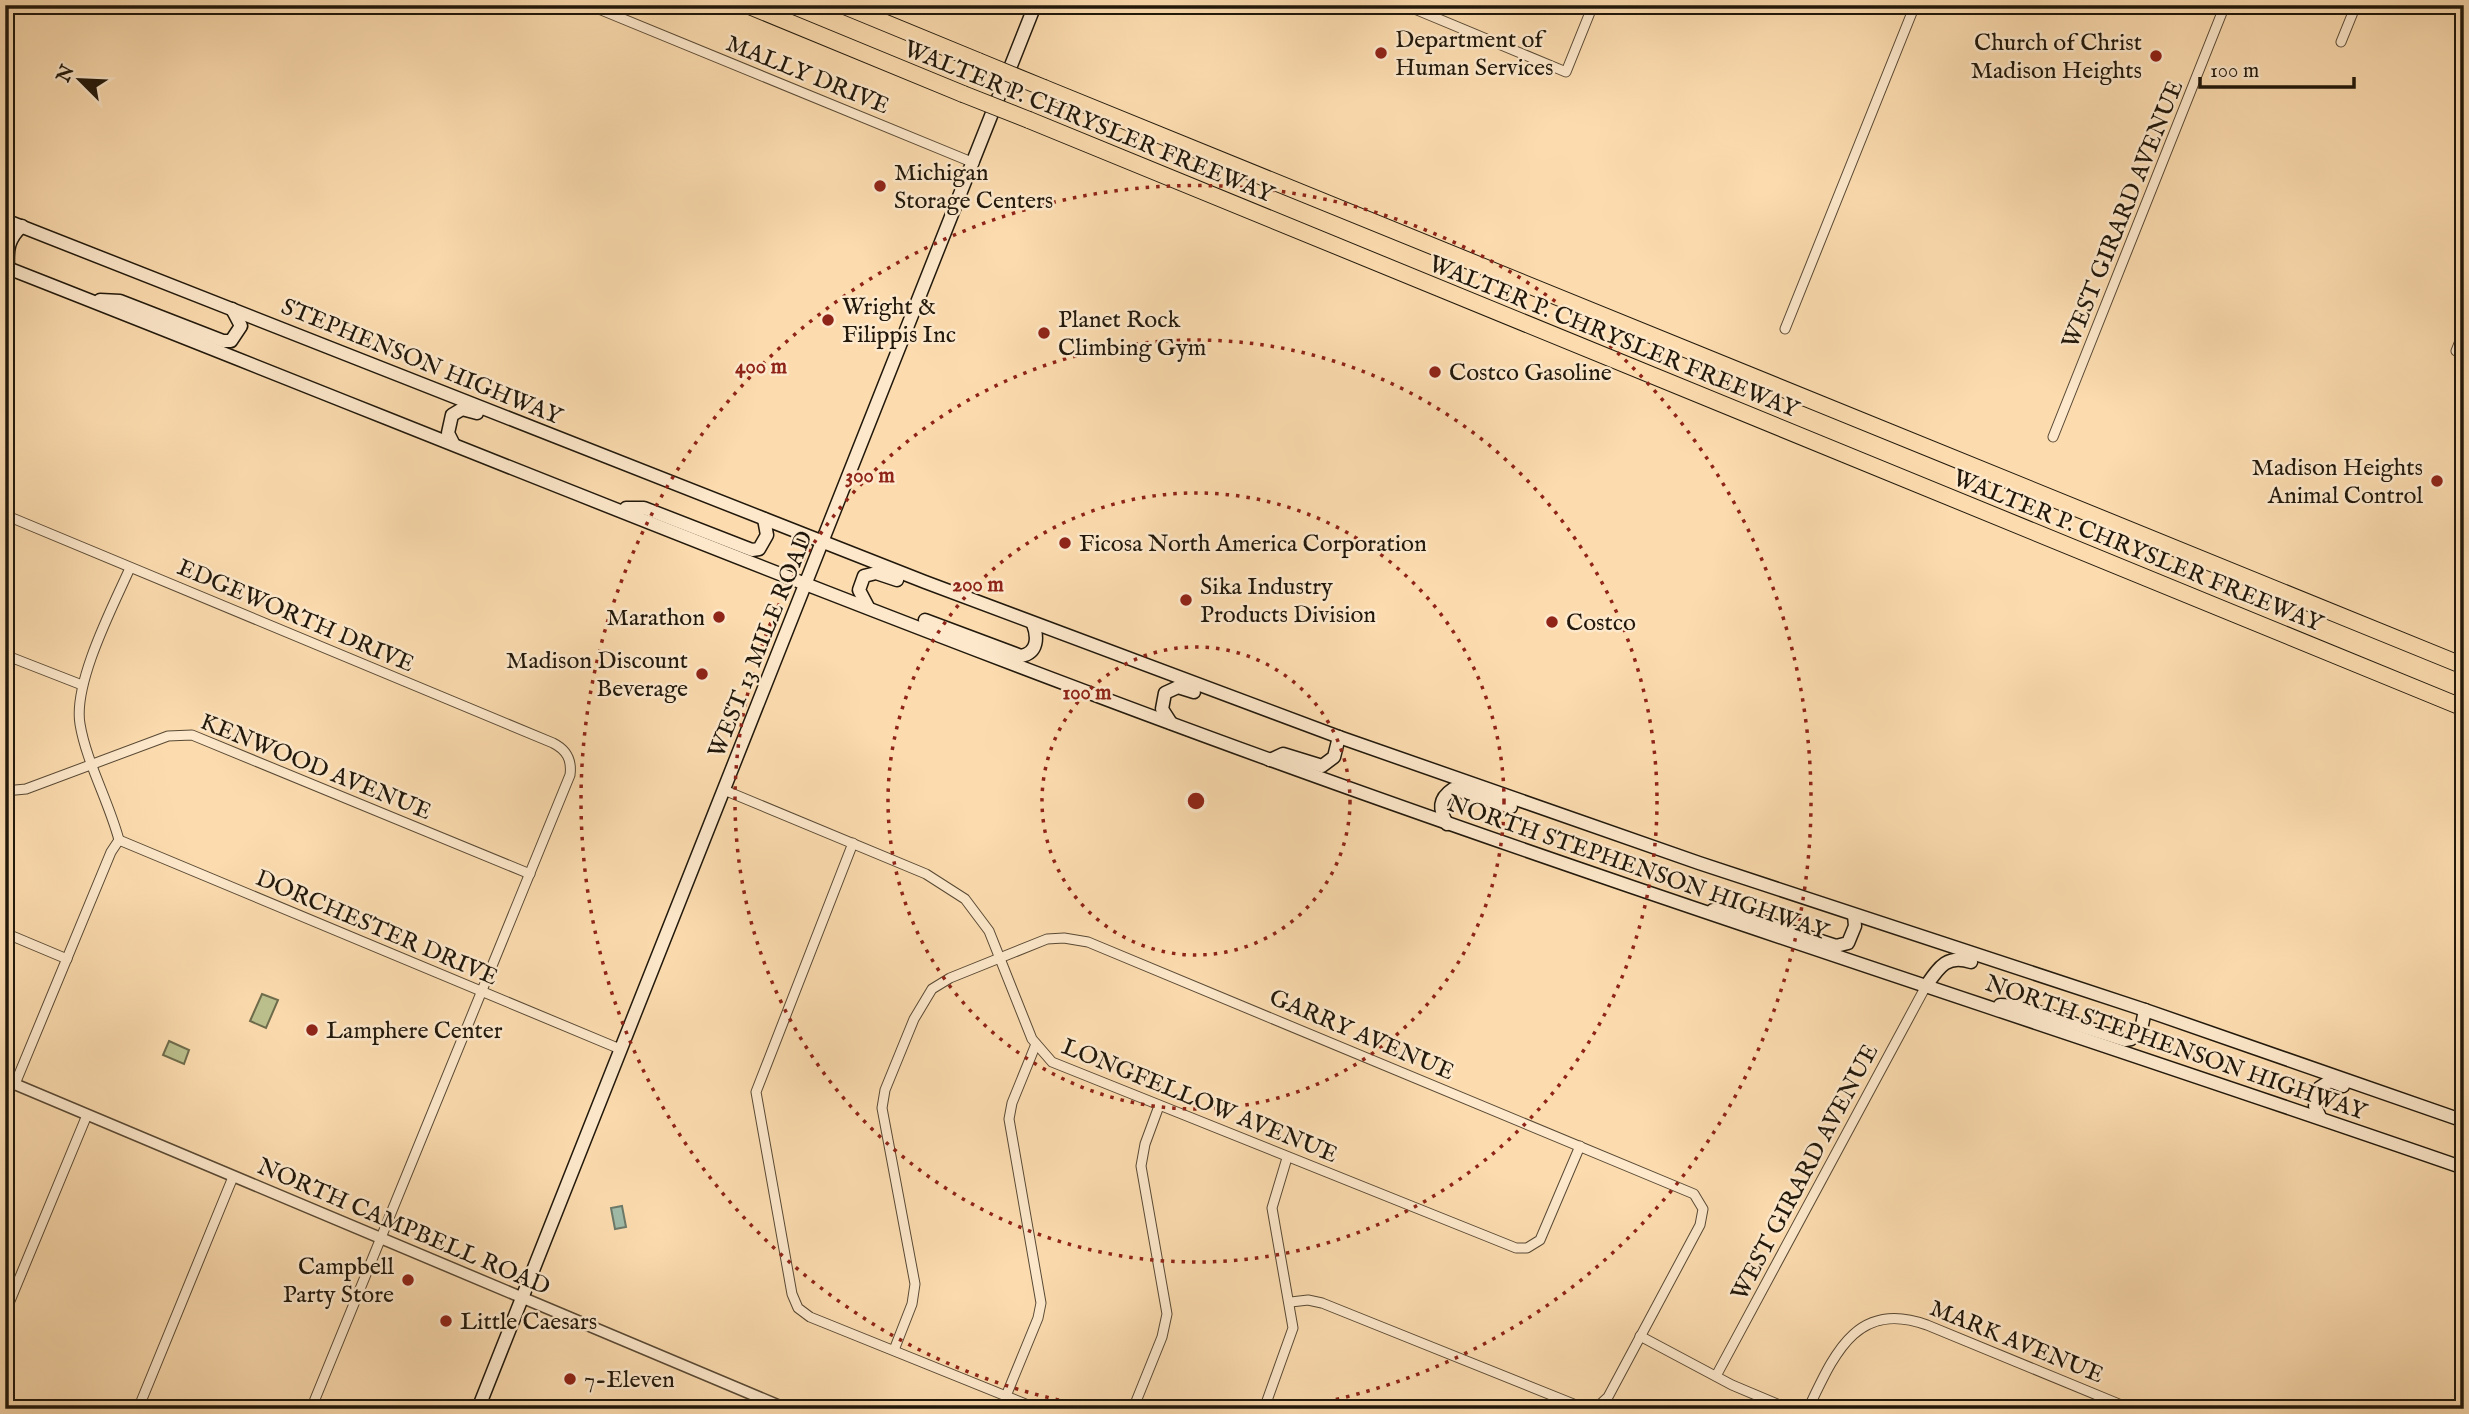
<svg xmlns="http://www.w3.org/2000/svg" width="2469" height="1414" viewBox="0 0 2469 1414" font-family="'IM FELL English',serif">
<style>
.green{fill:#bbc18e;stroke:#6e6c4c;stroke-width:2}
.water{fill:#9fbcaa;stroke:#6d7a6a;stroke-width:2}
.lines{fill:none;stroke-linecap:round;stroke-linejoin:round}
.minor-casing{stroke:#584934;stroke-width:11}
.tertiary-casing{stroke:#584934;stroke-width:13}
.secondary-casing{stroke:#21180b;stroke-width:15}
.motorway-casing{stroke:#21180b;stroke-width:18}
.minor{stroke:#fde8cb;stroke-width:9}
.tertiary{stroke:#fde8cb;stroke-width:10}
.secondary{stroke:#fde8cb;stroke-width:12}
.motorway{stroke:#fcdcaf;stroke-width:16}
.motorway-bridge-casing{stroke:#21180b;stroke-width:18;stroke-linecap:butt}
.motorway-bridge{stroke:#fcdcaf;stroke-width:16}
.ring{fill:none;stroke:#8f2418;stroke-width:3.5;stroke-dasharray:3.5 7}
.poi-dot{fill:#8f2418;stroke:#fde8cb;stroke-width:2.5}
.labels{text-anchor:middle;stroke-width:5;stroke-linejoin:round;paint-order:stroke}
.poi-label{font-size:24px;fill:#21180b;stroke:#fde8cb;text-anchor:start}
.street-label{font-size:24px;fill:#21180b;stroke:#fde8cb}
.centre{fill:#8f2418;stroke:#fde8cb;stroke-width:3.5}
.ring-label{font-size:21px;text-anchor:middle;font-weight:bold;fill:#8f2418;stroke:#fde8cb;stroke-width:5;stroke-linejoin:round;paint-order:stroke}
</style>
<rect width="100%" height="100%" fill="#fcdcaf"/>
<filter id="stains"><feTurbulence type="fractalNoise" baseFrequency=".00286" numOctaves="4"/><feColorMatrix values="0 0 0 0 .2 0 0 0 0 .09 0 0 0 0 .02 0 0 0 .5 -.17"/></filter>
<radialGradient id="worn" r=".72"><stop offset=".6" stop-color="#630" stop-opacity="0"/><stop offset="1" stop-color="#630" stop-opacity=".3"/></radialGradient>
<g class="green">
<path d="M 262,994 L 278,1000 L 266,1028 L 250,1021 Z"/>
<path d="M 169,1041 L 189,1050 L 184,1064 L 163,1055 Z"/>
</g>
<path class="water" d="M 622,1206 L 626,1227 L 615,1229 L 611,1208 Z"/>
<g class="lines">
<defs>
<g id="minor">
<path d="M 589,5 L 974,163"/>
<path d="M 1405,5 L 1566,72 L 1593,5"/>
<path d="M 2341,42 L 2356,5"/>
<path d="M 1785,329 L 1915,5"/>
<path d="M 2464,331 L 2456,351 L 2464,354"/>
<path d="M 2053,437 L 2225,5"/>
<path d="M 5,515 L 553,743 C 567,750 572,760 570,775 L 311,1409"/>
<path d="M 5,655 L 82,685"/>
<path d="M 724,790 L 926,874 L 965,899 L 989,931 L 1032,1039 L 1052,1062 L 1516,1248 L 1527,1248 L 1540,1240 L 1580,1146"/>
<path d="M 5,791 L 26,789 L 168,736 L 192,735 L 530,874"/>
<path d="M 119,840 L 620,1049"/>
<path d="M 853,843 L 756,1092 L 792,1294 L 798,1308 L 810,1317 L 1038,1409"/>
<path d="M 5,933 L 67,959"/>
<path d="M 15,1084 L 111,852 L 119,840 C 109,802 86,761 80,724 C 73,683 113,606 130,568"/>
<path d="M 1291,1302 L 1308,1300 L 1322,1303 L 1586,1409"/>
<path d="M 5,1313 L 87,1115"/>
<path d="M 1640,1336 L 1732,1385 L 1789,1409"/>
<path d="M 894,1350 L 912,1304 L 915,1284 L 882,1108 L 885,1090 L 914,1019 L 932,989 L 950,978 L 1047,939 L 1064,938 L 1088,942 L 1694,1194 L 1703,1209 L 1700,1225 L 1608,1397 L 1595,1409"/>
<path d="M 1716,1376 L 1926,986"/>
<path d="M 1006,1396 L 1038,1318 L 1041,1303 L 1009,1119 L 1012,1103 L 1036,1044"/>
<path d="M 138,1409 L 233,1177"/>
<path d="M 1133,1409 L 1162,1337 L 1167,1314 L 1141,1166 L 1145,1144 L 1159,1106"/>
<path d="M 1264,1409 L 1293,1328 L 1272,1208 L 1287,1158"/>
<path d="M 1808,1409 C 1834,1355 1856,1299 1927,1325 L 2131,1409"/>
</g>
<path id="tertiary" d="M 5,1080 L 787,1409"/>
<g id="secondary">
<path d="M 5,220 L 925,582 L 1339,737 L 1699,863 L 2145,1010 L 2464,1121"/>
<path d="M 5,267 C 426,432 844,605 1268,759 C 1664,903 2066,1030 2464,1168"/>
<path d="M 8,268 C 7,249 8,239 22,226"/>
<path d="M 100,300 L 120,301 L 223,341 L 231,341 L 241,326 L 232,309"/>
<path d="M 453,443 L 448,433 L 452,415 L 462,409 L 477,413"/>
<path d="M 626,508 L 644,508 L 752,550 L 759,549 L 767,535 L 764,519"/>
<path d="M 868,607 L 859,590 L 864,576 L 876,573 L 897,580"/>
<path d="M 925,620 L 1021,656 C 1038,653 1038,637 1033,624"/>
<path d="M 1171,723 L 1162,709 L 1165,693 L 1178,687 L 1194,692"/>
<path d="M 1270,760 L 1283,754 L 1322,766 L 1334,757 L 1339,737"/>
<path d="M 1447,824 C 1439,809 1438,799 1453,789 L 1511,807"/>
<path d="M 1713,910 L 1729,911 L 1836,946 L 1848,943 L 1855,926 L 1854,915"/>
<path d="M 1926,986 C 1939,967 1947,954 1971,962"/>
<path d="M 2000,1005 L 2019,1006 L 2125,1040 L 2131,1039 L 2141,1030 L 2145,1010"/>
<path d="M 2320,1117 L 2315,1106 L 2319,1088 L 2330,1081 L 2343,1086"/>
<path d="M 478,1409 L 1035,5"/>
</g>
<g id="motorway">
<path d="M 747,5 L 963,94"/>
<path d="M 842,5 L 978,61"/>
<path d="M 1044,88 L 2464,666"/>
<path d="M 1029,120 L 2464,708"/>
</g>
</defs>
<use href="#minor" class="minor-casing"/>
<use href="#tertiary" class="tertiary-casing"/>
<use href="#secondary" class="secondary-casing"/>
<use href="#motorway" class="motorway-casing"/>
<use href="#minor" class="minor"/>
<use href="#tertiary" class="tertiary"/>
<use href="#secondary" class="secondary"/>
<use href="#motorway" class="motorway"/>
<defs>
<g id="motorway-bridge">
<path d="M 978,61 L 1044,88"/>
<path d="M 963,94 L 1029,120"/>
</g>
</defs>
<use href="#motorway-bridge" class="motorway-bridge-casing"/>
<use href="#motorway-bridge" class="motorway-bridge"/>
</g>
<g class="ring">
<circle cx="1196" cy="801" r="154"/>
<circle cx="1196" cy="801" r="308"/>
<circle cx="1196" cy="801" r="461"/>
<path d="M1100 1408A615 615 0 1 1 1292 1408"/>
</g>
<g class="poi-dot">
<circle cx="1381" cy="53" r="7"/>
<circle cx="2156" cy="56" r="7"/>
<circle cx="880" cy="186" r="7"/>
<circle cx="828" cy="320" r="7"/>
<circle cx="1044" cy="333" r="7"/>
<circle cx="1435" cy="372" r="7"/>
<circle cx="2437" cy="481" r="7"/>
<circle cx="1065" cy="543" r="7"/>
<circle cx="1186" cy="600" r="7"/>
<circle cx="719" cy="617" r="7"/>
<circle cx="1552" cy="622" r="7"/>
<circle cx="702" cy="674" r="7"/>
<circle cx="312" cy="1030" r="7"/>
<circle cx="408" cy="1280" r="7"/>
<circle cx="446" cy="1321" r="7"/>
<circle cx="570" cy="1379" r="7"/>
</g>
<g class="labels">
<g class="poi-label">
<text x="1395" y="47">Department of<tspan x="1395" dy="28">Human Services</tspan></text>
<text x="2142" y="50" text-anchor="end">Church of Christ<tspan x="2142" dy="28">Madison Heights</tspan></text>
<text x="894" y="180">Michigan<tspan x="894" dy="28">Storage Centers</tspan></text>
<text x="842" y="314">Wright &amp;<tspan x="842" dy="28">Filippis Inc</tspan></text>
<text x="1058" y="327">Planet Rock<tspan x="1058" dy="28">Climbing Gym</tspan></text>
<text x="1449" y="380">Costco Gasoline</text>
<text x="2423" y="475" text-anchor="end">Madison Heights<tspan x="2423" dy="28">Animal Control</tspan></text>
<text x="1079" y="551">Ficosa North America Corporation</text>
<text x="1200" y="594">Sika Industry<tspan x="1200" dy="28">Products Division</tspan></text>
<text x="705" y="625" text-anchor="end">Marathon</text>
<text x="1566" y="630">Costco</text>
<text x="688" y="668" text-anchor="end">Madison Discount<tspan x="688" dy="28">Beverage</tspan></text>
<text x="326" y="1038">Lamphere Center</text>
<text x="394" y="1274" text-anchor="end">Campbell<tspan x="394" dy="28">Party Store</tspan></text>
<text x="460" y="1329">Little Caesars</text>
<text x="584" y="1387">7-Eleven</text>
</g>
<g class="street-label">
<text transform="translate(808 74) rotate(22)" y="8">MALLY DRIVE</text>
<text transform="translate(1089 121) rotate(22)" y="8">WALTER P. CHRYSLER FREEWAY</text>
<text transform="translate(2122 214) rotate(-68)" y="8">WEST GIRARD AVENUE</text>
<text transform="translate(1614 336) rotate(22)" y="8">WALTER P. CHRYSLER FREEWAY</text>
<text transform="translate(422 361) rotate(22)" y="8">STEPHENSON HIGHWAY</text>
<text transform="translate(2138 550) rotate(22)" y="8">WALTER P. CHRYSLER FREEWAY</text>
<text transform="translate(296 615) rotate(23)" y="8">EDGEWORTH DRIVE</text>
<text transform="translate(760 644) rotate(-68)" y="8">WEST 13 MILE ROAD</text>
<text transform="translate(316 766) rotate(22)" y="8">KENWOOD AVENUE</text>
<text transform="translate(1638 867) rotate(19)" y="8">NORTH STEPHENSON HIGHWAY</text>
<text transform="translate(377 927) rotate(23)" y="8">DORCHESTER DRIVE</text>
<text transform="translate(1362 1034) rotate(23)" y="8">GARRY AVENUE</text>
<text transform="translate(2176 1047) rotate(19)" y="8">NORTH STEPHENSON HIGHWAY</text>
<text transform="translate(1200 1100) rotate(22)" y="8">LONGFELLOW AVENUE</text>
<text transform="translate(1804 1172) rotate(-62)" y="8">WEST GIRARD AVENUE</text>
<text transform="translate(404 1226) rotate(23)" y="8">NORTH CAMPBELL ROAD</text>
<text transform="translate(2017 1341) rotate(22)" y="8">MARK AVENUE</text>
</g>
</g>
<circle cx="1196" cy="801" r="10" class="centre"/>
<g class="ring-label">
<text x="761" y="373">400 m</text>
<text x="870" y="482">300 m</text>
<text x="978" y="591">200 m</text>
<text x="1087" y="699">100 m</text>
</g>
<rect width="2469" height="1414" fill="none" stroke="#fcdcaf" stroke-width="28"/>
<rect x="7" y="7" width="2455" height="1400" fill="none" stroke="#21180b" stroke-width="3.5"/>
<rect x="14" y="14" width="2441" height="1386" fill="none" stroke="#21180b" stroke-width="2"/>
<g transform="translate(80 80) rotate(294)" stroke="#fde8cb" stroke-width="5" paint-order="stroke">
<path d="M0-5L12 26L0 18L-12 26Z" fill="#21180b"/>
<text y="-10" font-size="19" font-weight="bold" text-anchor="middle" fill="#21180b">N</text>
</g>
<path d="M2200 77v10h154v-10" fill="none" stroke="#21180b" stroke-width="3.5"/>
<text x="2210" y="77" font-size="21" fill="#21180b" stroke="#fde8cb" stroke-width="5" paint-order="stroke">100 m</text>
<rect width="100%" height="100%" filter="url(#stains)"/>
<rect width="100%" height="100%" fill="url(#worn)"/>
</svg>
